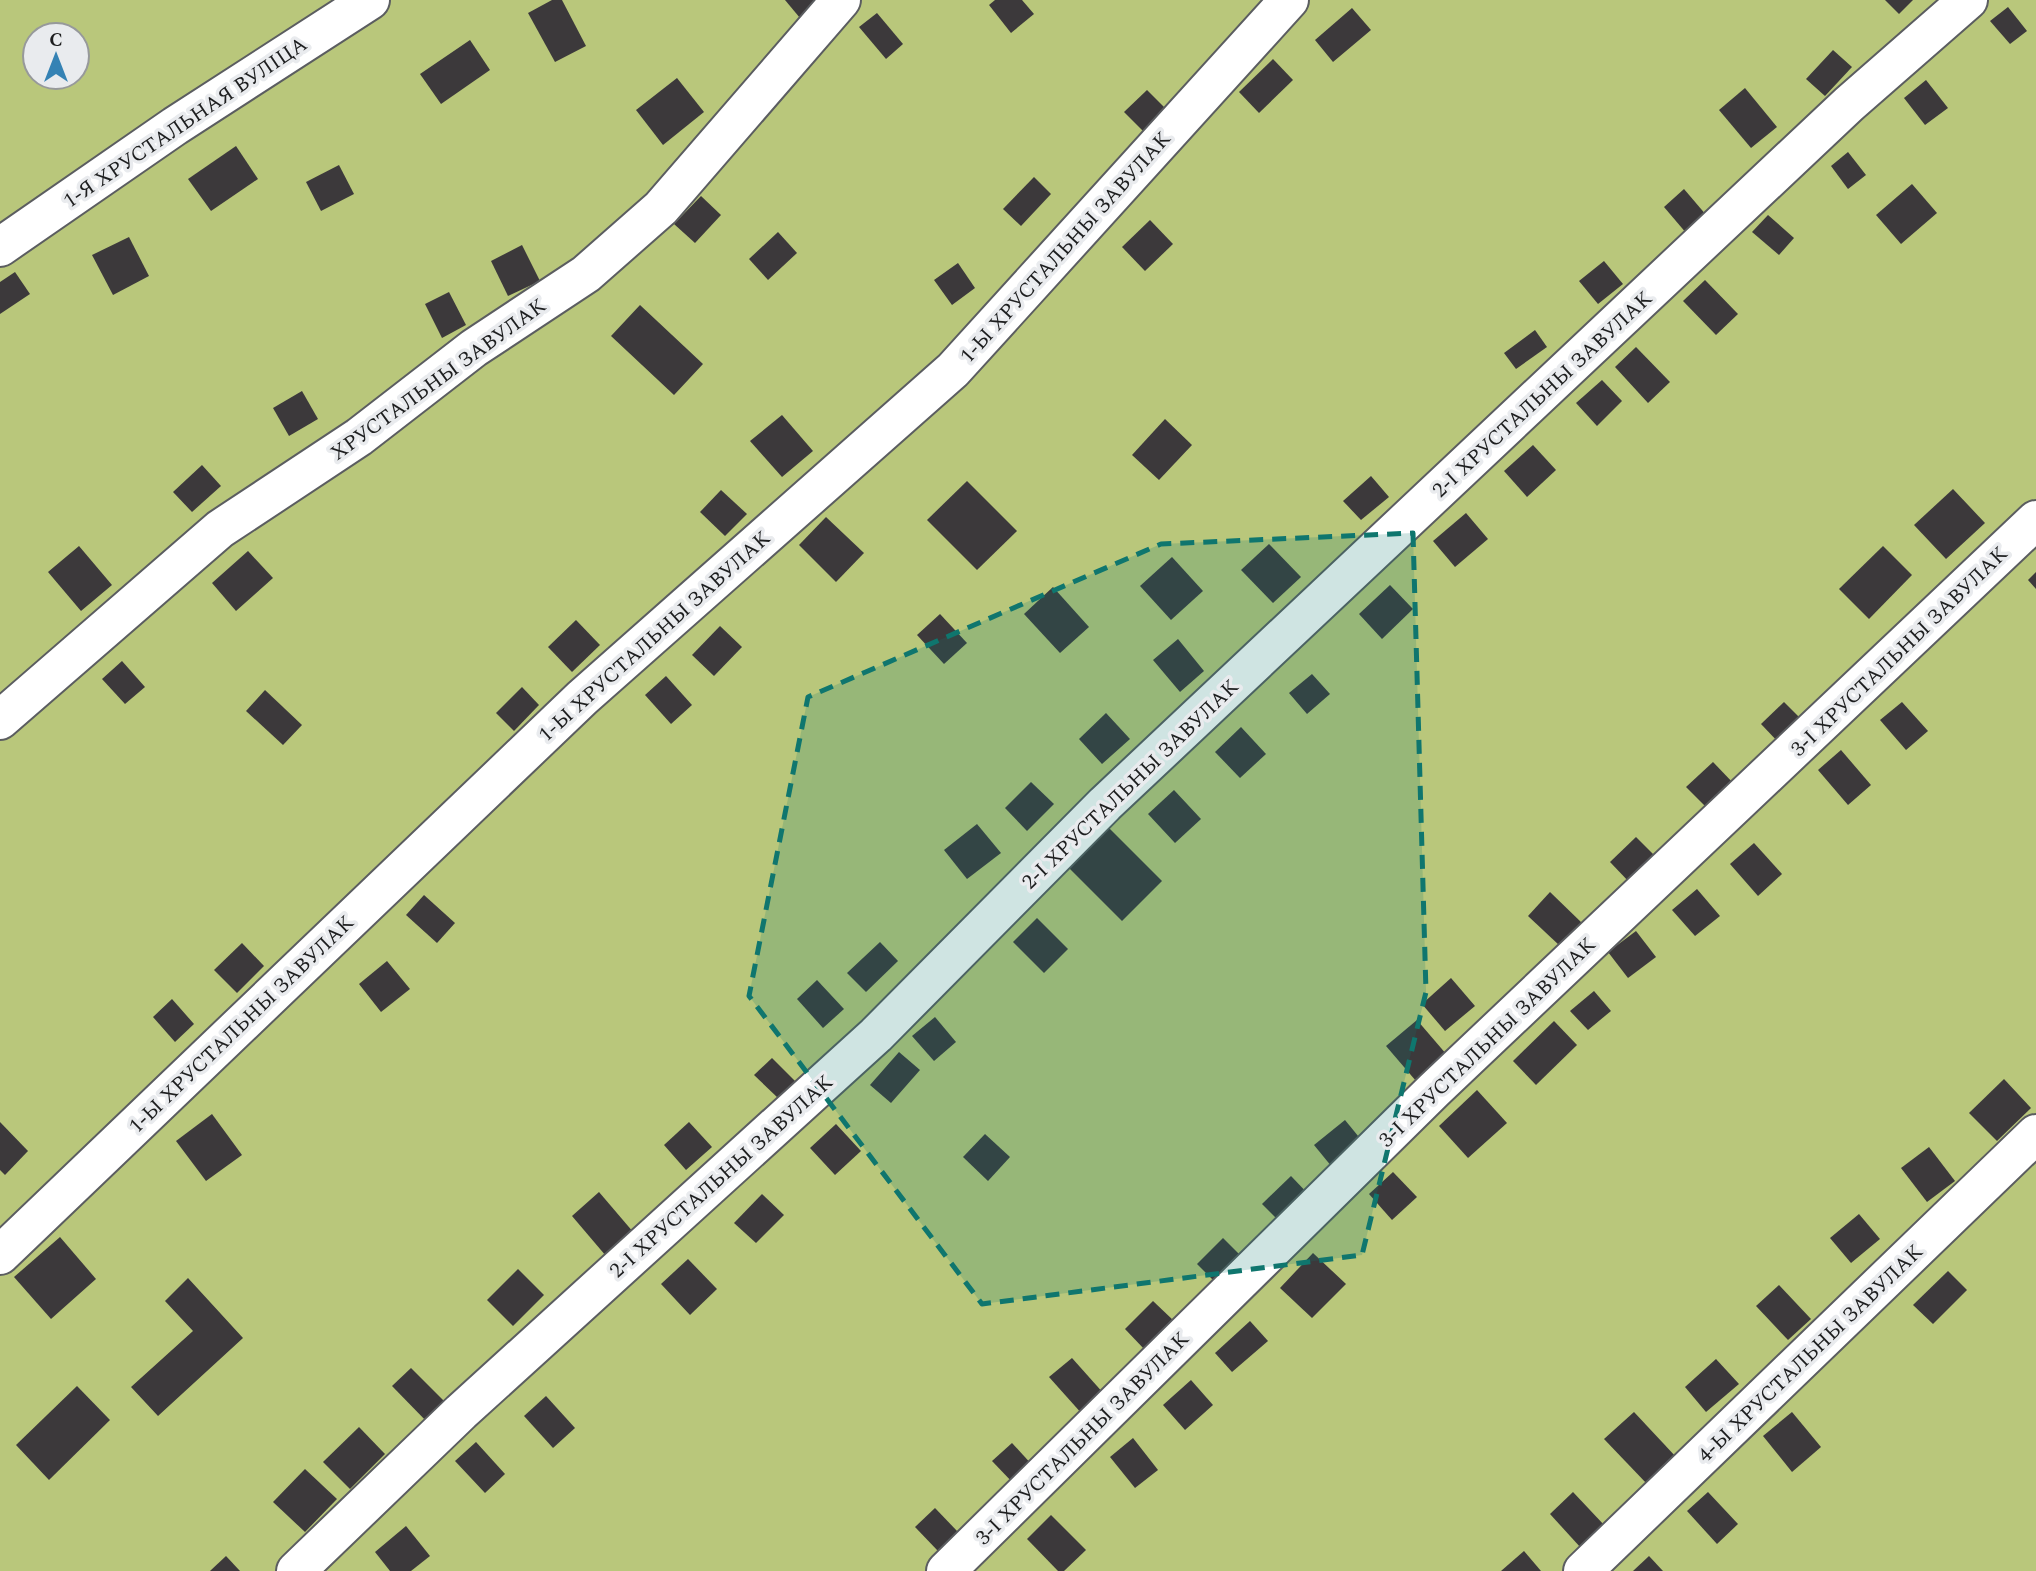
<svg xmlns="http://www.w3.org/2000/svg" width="2036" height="1571" viewBox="0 0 2036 1571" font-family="Spectral,serif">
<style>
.green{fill:#b9c77b;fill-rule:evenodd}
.building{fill:#3c393b}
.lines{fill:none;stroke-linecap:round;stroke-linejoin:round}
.minor-casing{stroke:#5b5d60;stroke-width:42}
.minor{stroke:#fff;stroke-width:38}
.marked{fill:#0f766e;fill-opacity:0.2;stroke:#0f766e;stroke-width:5;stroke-dasharray:14 9;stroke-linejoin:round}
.labels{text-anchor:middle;stroke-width:7;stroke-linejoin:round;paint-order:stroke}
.street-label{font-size:21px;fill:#1d1e1f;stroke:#e9ebee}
</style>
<rect width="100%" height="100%" fill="#dcdee1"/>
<path class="green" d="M 0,0 L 2036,0 L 2036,1571 L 0,1571 ZM 35,35 L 77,35 L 77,77 L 35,77 Z"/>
<g class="building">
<path d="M 552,0 L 562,0 L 586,46 L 555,62 L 528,13 Z"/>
<path d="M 785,0 L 821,0 L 800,18 Z"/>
<path d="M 995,0 L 1022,0 L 1034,14 L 1011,33 L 989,5 Z"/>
<path d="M 1885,0 L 1913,0 L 1899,14 Z"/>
<path d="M 2008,7 L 2027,31 L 2010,44 L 1990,21 Z"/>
<path d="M 1352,8 L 1371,30 L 1333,62 L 1315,40 Z"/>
<path d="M 877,13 L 903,44 L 886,59 L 859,27 Z"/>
<path d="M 470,40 L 490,70 L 441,104 L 420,74 Z"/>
<path d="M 1833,50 L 1852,67 L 1825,96 L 1806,79 Z"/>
<path d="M 1273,59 L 1293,80 L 1259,113 L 1239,92 Z"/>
<path d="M 677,78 L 704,112 L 663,145 L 636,110 Z"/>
<path d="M 1926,80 L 1948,108 L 1925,125 L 1904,98 Z"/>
<path d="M 1745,88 L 1777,127 L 1751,148 L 1719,110 Z"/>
<path d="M 1147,90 L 1170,113 L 1147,135 L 1124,112 Z"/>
<path d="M 236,146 L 258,179 L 211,211 L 188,179 Z"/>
<path d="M 1848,152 L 1866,175 L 1848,189 L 1831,166 Z"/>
<path d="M 339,165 L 354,194 L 321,211 L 306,182 Z"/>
<path d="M 1034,177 L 1051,194 L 1021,226 L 1003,209 Z"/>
<path d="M 1912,184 L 1937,213 L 1901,244 L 1876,215 Z"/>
<path d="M 1684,189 L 1707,216 L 1687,234 L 1664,207 Z"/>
<path d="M 701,196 L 721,215 L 695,243 L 674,224 Z"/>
<path d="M 1768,215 L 1794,238 L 1779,255 L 1752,232 Z"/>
<path d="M 1150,220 L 1173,244 L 1145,271 L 1122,247 Z"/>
<path d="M 778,232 L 797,253 L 768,280 L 749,259 Z"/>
<path d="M 129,237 L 149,276 L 113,295 L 92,255 Z"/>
<path d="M 522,245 L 540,281 L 508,296 L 491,261 Z"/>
<path d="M 1604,261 L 1623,284 L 1598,304 L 1579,281 Z"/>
<path d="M 958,263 L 975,288 L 952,305 L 934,280 Z"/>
<path d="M 15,272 L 30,294 L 0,314 L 0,282 Z"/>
<path d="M 1705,280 L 1738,314 L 1716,335 L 1683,301 Z"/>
<path d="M 449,292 L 466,325 L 442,338 L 425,304 Z"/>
<path d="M 640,305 L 703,364 L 674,395 L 611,336 Z"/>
<path d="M 1535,330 L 1547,347 L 1516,369 L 1504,353 Z"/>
<path d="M 1636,347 L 1670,382 L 1648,403 L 1615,367 Z"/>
<path d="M 1602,380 L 1622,401 L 1597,426 L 1576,403 Z"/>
<path d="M 302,391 L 318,419 L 289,436 L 273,408 Z"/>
<path d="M 782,415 L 813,451 L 782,477 L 750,441 Z"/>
<path d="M 1165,419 L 1192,445 L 1159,480 L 1132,455 Z"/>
<path d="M 1533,445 L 1556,470 L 1527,497 L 1504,471 Z"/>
<path d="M 202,465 L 221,486 L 192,512 L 173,492 Z"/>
<path d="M 1371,476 L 1389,497 L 1361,520 L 1343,501 Z"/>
<path d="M 967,481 L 1017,531 L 977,570 L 927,520 Z"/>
<path d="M 1953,489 L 1985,523 L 1946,559 L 1914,525 Z"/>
<path d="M 721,490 L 747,514 L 725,536 L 700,512 Z"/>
<path d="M 1466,513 L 1488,539 L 1455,567 L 1433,541 Z"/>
<path d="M 826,517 L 864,553 L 836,582 L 799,545 Z"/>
<path d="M 1269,544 L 1301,577 L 1273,603 L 1241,570 Z"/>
<path d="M 79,546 L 112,585 L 81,611 L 48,572 Z"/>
<path d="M 1883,546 L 1912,575 L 1869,619 L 1839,589 Z"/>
<path d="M 248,551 L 273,578 L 236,611 L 212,583 Z"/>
<path d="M 1172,557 L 1203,591 L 1171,620 L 1140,586 Z"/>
<path d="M 2036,572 L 2036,589 L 2028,580 Z"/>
<path d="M 1390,585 L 1413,609 L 1382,639 L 1359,614 Z"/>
<path d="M 1053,587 L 1089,627 L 1060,653 L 1024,614 Z"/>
<path d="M 940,614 L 967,643 L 944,664 L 917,635 Z"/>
<path d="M 576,620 L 600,645 L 572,672 L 548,647 Z"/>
<path d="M 720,626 L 742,647 L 714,676 L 692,655 Z"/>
<path d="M 1178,639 L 1204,671 L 1180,692 L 1153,660 Z"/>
<path d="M 122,661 L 145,687 L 125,704 L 102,679 Z"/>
<path d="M 1312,674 L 1330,694 L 1307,714 L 1289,693 Z"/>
<path d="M 666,676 L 692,705 L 671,724 L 645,695 Z"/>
<path d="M 522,687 L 539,705 L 514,731 L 496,713 Z"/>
<path d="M 265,690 L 302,725 L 283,745 L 246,711 Z"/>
<path d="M 1784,702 L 1806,724 L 1782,746 L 1761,724 Z"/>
<path d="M 1902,702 L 1928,731 L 1906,750 L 1880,720 Z"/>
<path d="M 1106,713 L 1130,739 L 1102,764 L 1079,739 Z"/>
<path d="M 1241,727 L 1266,754 L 1240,778 L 1215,752 Z"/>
<path d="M 1841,750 L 1871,785 L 1848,805 L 1818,770 Z"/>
<path d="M 1713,762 L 1736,786 L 1710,811 L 1686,787 Z"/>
<path d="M 1031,782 L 1054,804 L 1027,831 L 1005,808 Z"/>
<path d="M 1174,790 L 1201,819 L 1175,843 L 1148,814 Z"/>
<path d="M 977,824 L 1001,853 L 967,879 L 944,850 Z"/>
<path d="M 1105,824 L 1162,881 L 1122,921 L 1065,864 Z"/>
<path d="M 1636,837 L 1658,859 L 1631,884 L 1610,862 Z"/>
<path d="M 1754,843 L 1782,874 L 1758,896 L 1730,864 Z"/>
<path d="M 1697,889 L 1720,916 L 1695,936 L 1672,910 Z"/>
<path d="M 1550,892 L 1582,923 L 1560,946 L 1528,916 Z"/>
<path d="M 424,895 L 455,923 L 437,943 L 406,915 Z"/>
<path d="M 1037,918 L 1068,949 L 1044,973 L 1013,942 Z"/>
<path d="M 1636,931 L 1656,957 L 1628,978 L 1608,952 Z"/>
<path d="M 880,942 L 898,961 L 866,992 L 847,973 Z"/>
<path d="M 242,943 L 264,966 L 237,993 L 214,970 Z"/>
<path d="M 387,961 L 410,989 L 381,1012 L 359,984 Z"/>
<path d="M 1451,978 L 1475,1006 L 1445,1031 L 1422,1004 Z"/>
<path d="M 817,980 L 844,1009 L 823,1028 L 797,999 Z"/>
<path d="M 1594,991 L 1611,1011 L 1588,1030 L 1570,1011 Z"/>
<path d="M 172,999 L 194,1024 L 175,1042 L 153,1017 Z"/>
<path d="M 935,1017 L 956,1042 L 934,1061 L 912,1036 Z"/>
<path d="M 1417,1020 L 1447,1055 L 1416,1081 L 1386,1046 Z"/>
<path d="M 1554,1021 L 1577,1045 L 1536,1085 L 1513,1061 Z"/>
<path d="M 899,1052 L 920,1070 L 891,1103 L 870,1085 Z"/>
<path d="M 772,1058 L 795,1081 L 778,1098 L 754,1075 Z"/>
<path d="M 2004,1079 L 2031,1108 L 1997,1141 L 1969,1113 Z"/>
<path d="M 1477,1090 L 1507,1123 L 1468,1158 L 1439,1126 Z"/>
<path d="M 212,1114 L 242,1155 L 206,1181 L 176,1141 Z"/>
<path d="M 1345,1120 L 1363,1142 L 1332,1167 L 1314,1145 Z"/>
<path d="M 0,1122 L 28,1151 L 5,1175 L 0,1170 Z"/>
<path d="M 689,1122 L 712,1147 L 686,1170 L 664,1145 Z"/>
<path d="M 836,1124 L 861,1151 L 835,1175 L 810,1148 Z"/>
<path d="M 985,1134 L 1010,1157 L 988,1181 L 963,1157 Z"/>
<path d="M 1929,1147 L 1955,1181 L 1927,1202 L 1901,1168 Z"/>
<path d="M 1393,1172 L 1417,1197 L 1392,1220 L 1369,1194 Z"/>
<path d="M 1291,1176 L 1313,1199 L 1284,1226 L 1262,1204 Z"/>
<path d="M 599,1192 L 634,1233 L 606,1256 L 572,1216 Z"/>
<path d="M 762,1194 L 784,1215 L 756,1243 L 734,1223 Z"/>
<path d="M 1859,1214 L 1880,1239 L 1851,1263 L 1830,1238 Z"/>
<path d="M 60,1237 L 96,1279 L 51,1319 L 14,1277 Z"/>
<path d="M 1223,1238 L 1244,1259 L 1218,1285 L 1197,1264 Z"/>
<path d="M 1313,1253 L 1346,1284 L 1312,1318 L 1280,1288 Z"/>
<path d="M 688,1259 L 717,1289 L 690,1315 L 661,1284 Z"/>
<path d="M 518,1269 L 544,1295 L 513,1326 L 487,1300 Z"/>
<path d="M 1948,1271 L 1967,1290 L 1933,1324 L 1913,1305 Z"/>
<path d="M 188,1278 L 243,1338 L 158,1416 L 131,1387 L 193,1331 L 165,1301 Z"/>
<path d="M 1779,1285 L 1811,1319 L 1788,1340 L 1756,1306 Z"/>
<path d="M 1153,1301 L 1174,1321 L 1145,1350 L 1125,1329 Z"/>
<path d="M 1250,1321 L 1268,1341 L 1232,1372 L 1215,1353 Z"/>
<path d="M 1072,1358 L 1105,1395 L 1083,1415 L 1049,1377 Z"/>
<path d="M 1716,1359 L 1739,1384 L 1706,1412 L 1685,1387 Z"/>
<path d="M 411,1368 L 449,1406 L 430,1425 L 392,1386 Z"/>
<path d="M 1191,1380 L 1213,1405 L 1185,1430 L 1163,1405 Z"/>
<path d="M 77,1386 L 110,1420 L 49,1480 L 16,1445 Z"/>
<path d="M 546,1396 L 575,1428 L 553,1448 L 524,1416 Z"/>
<path d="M 1634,1412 L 1677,1458 L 1648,1485 L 1604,1439 Z"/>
<path d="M 1792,1412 L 1821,1447 L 1792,1472 L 1763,1436 Z"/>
<path d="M 359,1427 L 385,1454 L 350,1489 L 323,1462 Z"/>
<path d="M 1133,1438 L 1158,1470 L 1135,1488 L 1110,1457 Z"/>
<path d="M 476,1442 L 505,1474 L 485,1493 L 455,1461 Z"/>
<path d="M 1012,1443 L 1034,1467 L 1015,1485 L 992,1461 Z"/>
<path d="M 305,1469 L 337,1499 L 305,1532 L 273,1502 Z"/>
<path d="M 1573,1492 L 1605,1526 L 1581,1548 L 1550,1514 Z"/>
<path d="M 1708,1492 L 1738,1524 L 1717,1544 L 1687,1511 Z"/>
<path d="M 935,1508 L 958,1532 L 938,1551 L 915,1527 Z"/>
<path d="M 1051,1515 L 1086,1550 L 1064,1571 L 1058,1571 L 1027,1539 Z"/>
<path d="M 406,1526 L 430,1556 L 411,1571 L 390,1571 L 375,1552 Z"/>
<path d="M 1524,1551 L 1541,1571 L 1501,1571 Z"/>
<path d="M 226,1556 L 240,1571 L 210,1571 Z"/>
<path d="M 1649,1556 L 1663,1571 L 1633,1571 Z"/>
</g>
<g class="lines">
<defs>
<g id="minor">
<path d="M 0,247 L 175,126 L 370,0"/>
<path d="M 0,720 L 220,529 L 359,437 L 474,348 L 586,274 L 661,208 L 841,0"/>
<path d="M 0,1255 L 582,698 L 953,370 L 1289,0"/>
<path d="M 296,1571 L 461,1412 L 876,1035 L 1105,804 L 1849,104 L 1968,0"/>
<path d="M 946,1571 L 1434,1090 L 2036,520"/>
<path d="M 1583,1571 L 2036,1134"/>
</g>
</defs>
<use href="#minor" class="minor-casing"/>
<use href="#minor" class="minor"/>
</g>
<path class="marked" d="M 1413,533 L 1426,992 L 1362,1255 L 982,1304 L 749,996 L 808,697 L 1161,544 Z"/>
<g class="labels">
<g class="street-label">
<text transform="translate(185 122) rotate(-34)" y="7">1-Я ХРУСТАЛЬНАЯ ВУЛІЦА</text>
<text transform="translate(1065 247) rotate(-48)" y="7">1-Ы ХРУСТАЛЬНЫ ЗАВУЛАК</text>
<text transform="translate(438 379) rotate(-36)" y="7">ХРУСТАЛЬНЫ ЗАВУЛАК</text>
<text transform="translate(1542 394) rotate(-43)" y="7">2-І ХРУСТАЛЬНЫ ЗАВУЛАК</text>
<text transform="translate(654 636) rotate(-42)" y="7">1-Ы ХРУСТАЛЬНЫ ЗАВУЛАК</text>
<text transform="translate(1899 651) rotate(-44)" y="7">3-І ХРУСТАЛЬНЫ ЗАВУЛАК</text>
<text transform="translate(1130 784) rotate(-44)" y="7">2-І ХРУСТАЛЬНЫ ЗАВУЛАК</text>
<text transform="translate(241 1024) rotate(-44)" y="7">1-Ы ХРУСТАЛЬНЫ ЗАВУЛАК</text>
<text transform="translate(1487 1042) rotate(-44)" y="7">3-І ХРУСТАЛЬНЫ ЗАВУЛАК</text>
<text transform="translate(721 1176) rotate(-42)" y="7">2-І ХРУСТАЛЬНЫ ЗАВУЛАК</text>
<text transform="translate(1810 1353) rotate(-44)" y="7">4-Ы ХРУСТАЛЬНЫ ЗАВУЛАК</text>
<text transform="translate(1082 1438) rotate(-45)" y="7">3-І ХРУСТАЛЬНЫ ЗАВУЛАК</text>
</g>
</g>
<g transform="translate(56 56)"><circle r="33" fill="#e9ebee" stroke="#97999b" stroke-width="2"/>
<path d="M0-5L12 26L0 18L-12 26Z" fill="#3582b4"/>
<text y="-10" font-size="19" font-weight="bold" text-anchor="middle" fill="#1d1e1f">С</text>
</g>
</svg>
